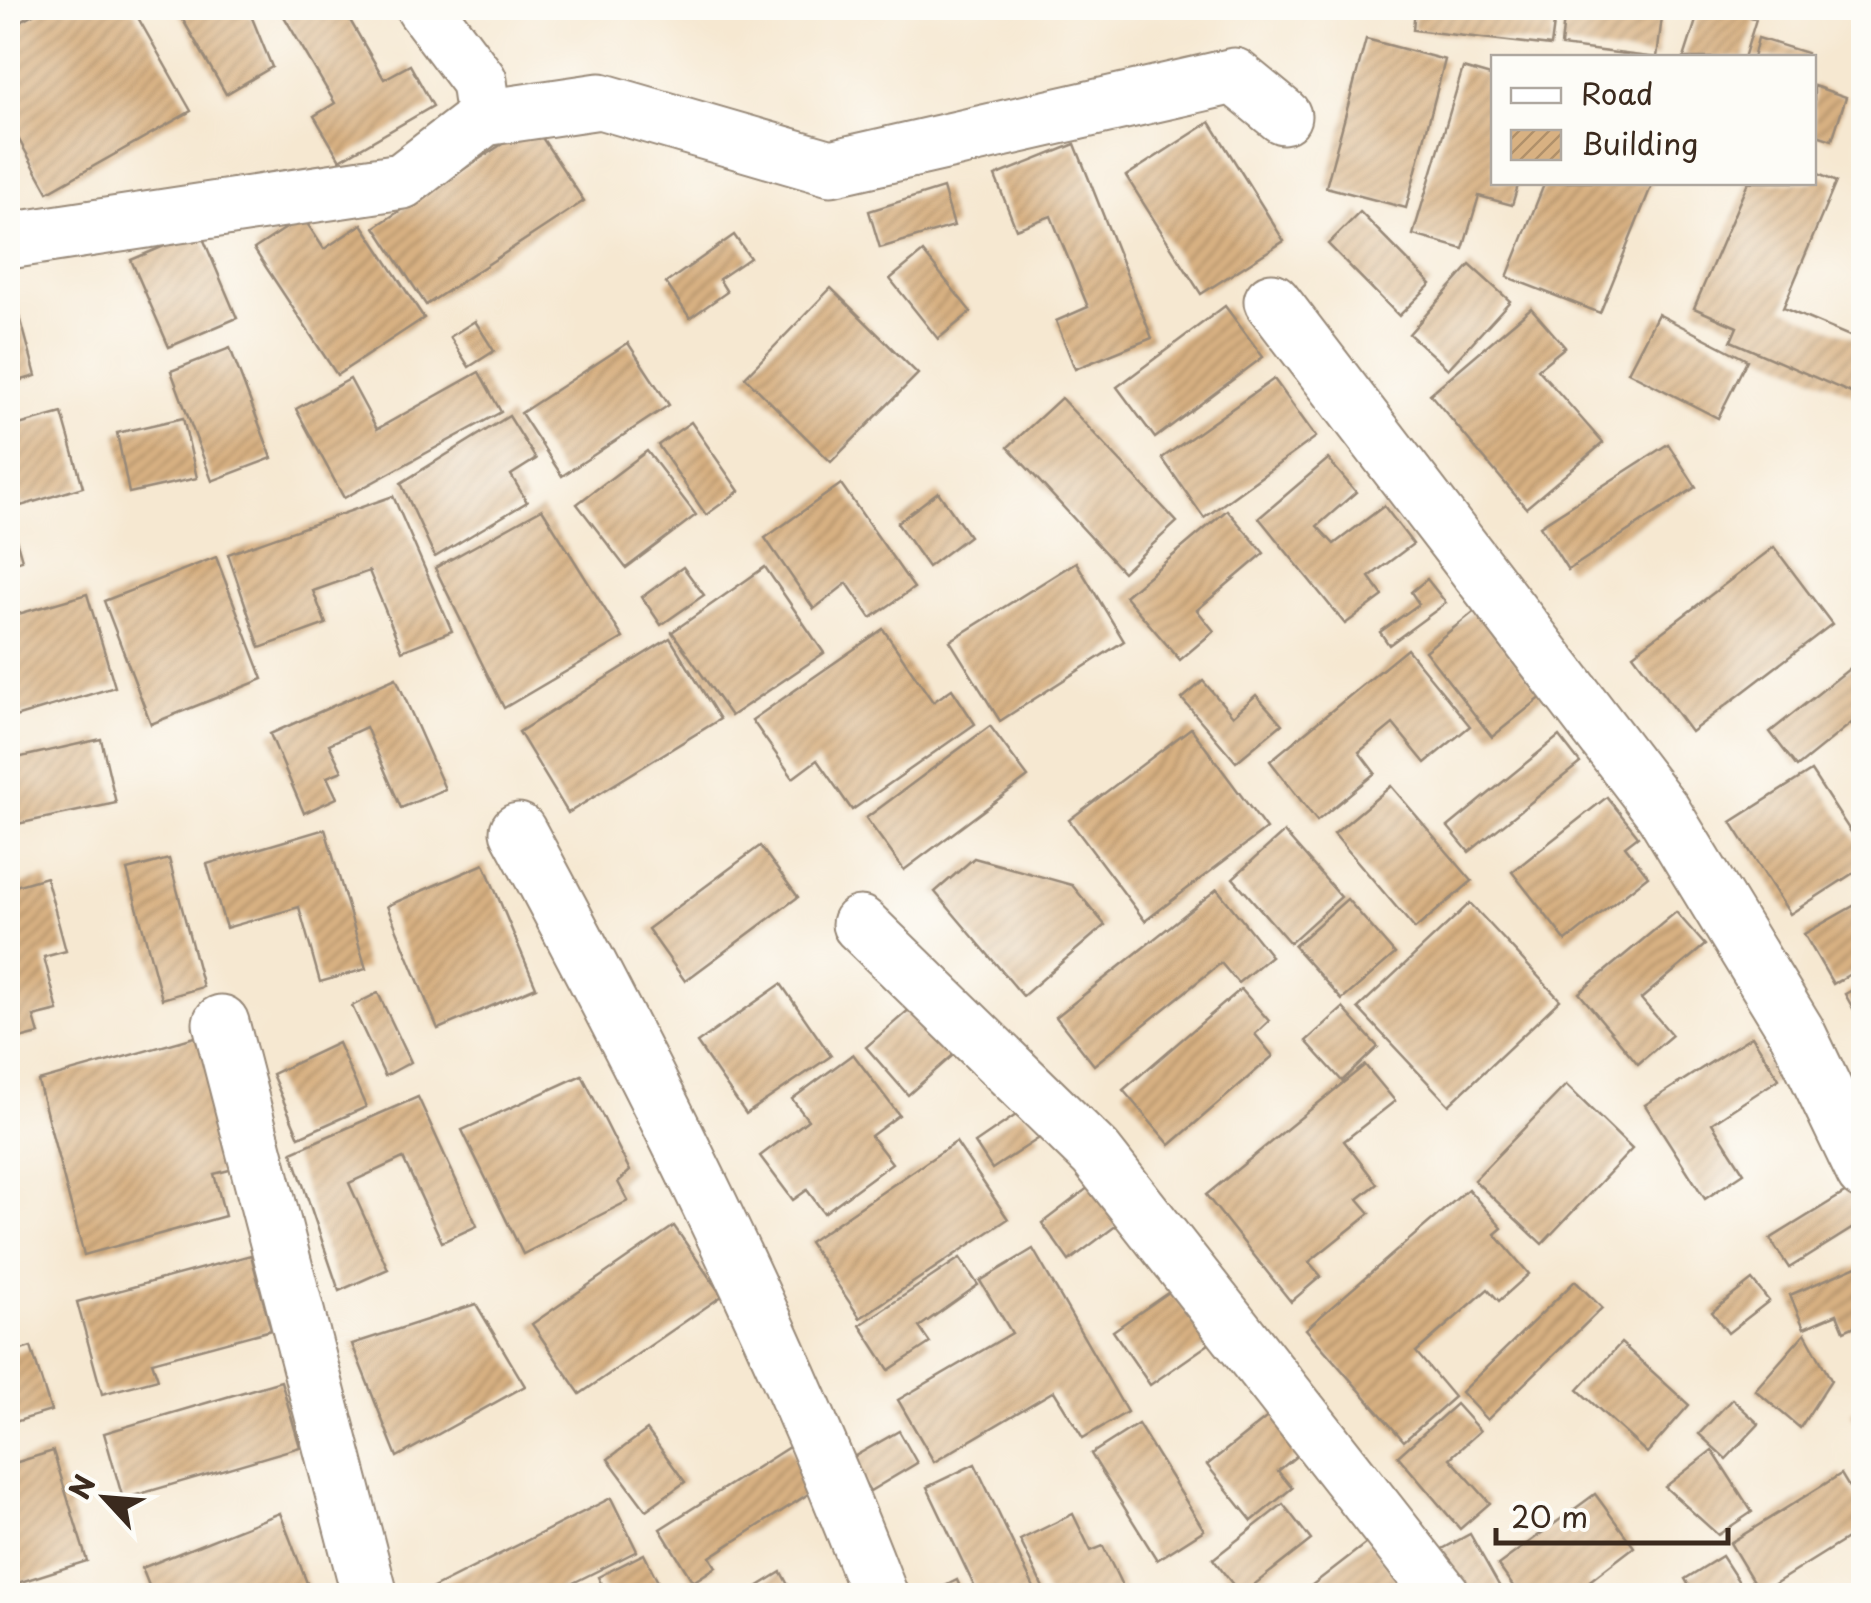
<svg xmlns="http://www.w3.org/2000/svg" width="1871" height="1603" viewBox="0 0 1871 1603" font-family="'Playpen Sans',sans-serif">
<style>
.building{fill:url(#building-hatch)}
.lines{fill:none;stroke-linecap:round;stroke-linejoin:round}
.street-casing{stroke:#988978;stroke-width:59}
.street{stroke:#fff;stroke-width:55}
</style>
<defs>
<pattern id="building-hatch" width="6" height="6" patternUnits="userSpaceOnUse" patternTransform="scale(2.5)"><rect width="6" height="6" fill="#d8b182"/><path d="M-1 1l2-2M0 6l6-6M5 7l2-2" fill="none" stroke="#b0906a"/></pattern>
</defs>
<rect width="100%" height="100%" fill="#fdfcf7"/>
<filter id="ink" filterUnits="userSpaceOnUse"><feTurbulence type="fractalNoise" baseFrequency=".01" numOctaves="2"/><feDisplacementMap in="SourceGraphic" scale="20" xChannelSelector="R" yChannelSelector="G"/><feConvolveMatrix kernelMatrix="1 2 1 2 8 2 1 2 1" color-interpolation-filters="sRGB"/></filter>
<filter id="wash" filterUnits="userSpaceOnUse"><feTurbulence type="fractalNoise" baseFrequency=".0048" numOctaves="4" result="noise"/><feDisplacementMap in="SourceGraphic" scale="40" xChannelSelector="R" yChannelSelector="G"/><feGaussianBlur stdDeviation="2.25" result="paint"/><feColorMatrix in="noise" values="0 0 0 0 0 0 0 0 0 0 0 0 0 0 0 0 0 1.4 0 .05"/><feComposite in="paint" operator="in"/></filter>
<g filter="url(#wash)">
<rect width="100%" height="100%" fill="#f6e8d1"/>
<g id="blocks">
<g class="building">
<path d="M 44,8 L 133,9 L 191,111 L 48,192 L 8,120 L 8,28 Z"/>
<path d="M 176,8 L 248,8 L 272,67 L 226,94 Z"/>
<path d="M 279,8 L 343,8 L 384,79 L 410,65 L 433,106 L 340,160 L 314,116 L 335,103 Z"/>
<path d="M 1415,8 L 1556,8 L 1551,46 L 1413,30 Z"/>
<path d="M 1565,8 L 1663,8 L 1657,58 L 1561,46 Z"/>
<path d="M 1700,8 L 1721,8 L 1756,19 L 1744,58 L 1684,58 Z"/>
<path d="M 1758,38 L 1807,53 L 1806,58 L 1753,58 Z"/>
<path d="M 1366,39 L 1445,60 L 1406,208 L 1326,187 Z"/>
<path d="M 1463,68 L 1494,77 L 1494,182 L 1519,182 L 1512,205 L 1479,196 L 1463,249 L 1413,235 Z"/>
<path d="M 1814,86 L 1846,97 L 1832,140 L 1814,134 Z"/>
<path d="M 1210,122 L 1284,241 L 1201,294 L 1126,176 Z"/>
<path d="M 533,124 L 584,201 L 426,305 L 375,227 Z"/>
<path d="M 1075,144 L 1152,338 L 1075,369 L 1056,321 L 1088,307 L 1051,216 L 1016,229 L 995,176 Z"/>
<path d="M 1814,172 L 1836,182 L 1783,308 L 1864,342 L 1860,397 L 1731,341 L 1737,327 L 1694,308 L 1748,182 L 1814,182 Z"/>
<path d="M 1545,182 L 1653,182 L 1600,313 L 1507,277 Z"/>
<path d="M 943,188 L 954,226 L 880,248 L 869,211 Z"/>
<path d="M 1360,212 L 1431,284 L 1399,316 L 1328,244 Z"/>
<path d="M 303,217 L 324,249 L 362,224 L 424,318 L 337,375 L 254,249 Z"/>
<path d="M 200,231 L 237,318 L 169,347 L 131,260 Z"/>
<path d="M 734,235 L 750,258 L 719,279 L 727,292 L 690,318 L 666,283 Z"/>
<path d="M 923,252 L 971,312 L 938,339 L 890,279 Z"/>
<path d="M 1470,265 L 1510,301 L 1448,369 L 1409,334 Z"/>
<path d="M 9,276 L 36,376 L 8,384 L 8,277 Z"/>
<path d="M 831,288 L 918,374 L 831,462 L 745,377 Z"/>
<path d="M 1225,306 L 1263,357 L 1155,438 L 1117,387 Z"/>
<path d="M 1531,308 L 1565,347 L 1538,369 L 1603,443 L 1526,508 L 1430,394 Z"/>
<path d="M 1658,314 L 1747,360 L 1718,418 L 1628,372 Z"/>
<path d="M 475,321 L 494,351 L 469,367 L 450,337 Z"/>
<path d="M 628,343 L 669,405 L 562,476 L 521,413 Z"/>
<path d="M 230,348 L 272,458 L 212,481 L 171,371 Z"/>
<path d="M 479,372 L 501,412 L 344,498 L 296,409 L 350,379 L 377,429 Z"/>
<path d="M 1274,379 L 1316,437 L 1204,518 L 1162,458 Z"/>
<path d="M 1061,398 L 1177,522 L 1123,572 L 1008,447 Z"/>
<path d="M 62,413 L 83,487 L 21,506 L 8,459 L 8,428 Z"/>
<path d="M 509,416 L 536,459 L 511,475 L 527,502 L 435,557 L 401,483 Z"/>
<path d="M 183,418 L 197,478 L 129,493 L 117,433 Z"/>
<path d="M 691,422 L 739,491 L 706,515 L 658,445 Z"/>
<path d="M 1668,444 L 1696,487 L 1568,570 L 1540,526 Z"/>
<path d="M 647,451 L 696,515 L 626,568 L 577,504 Z"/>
<path d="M 1328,459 L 1356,492 L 1317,526 L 1334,544 L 1384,506 L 1413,544 L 1369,577 L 1383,596 L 1345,624 L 1259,518 Z"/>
<path d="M 841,484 L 914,588 L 871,618 L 847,583 L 814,609 L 765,538 Z"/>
<path d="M 938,492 L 969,536 L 928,567 L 897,523 Z"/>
<path d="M 393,496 L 452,631 L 402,651 L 369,571 L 313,591 L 326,624 L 260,648 L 228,554 Z"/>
<path d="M 542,509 L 623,638 L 504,708 L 435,568 Z"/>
<path d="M 1227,510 L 1264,553 L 1197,610 L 1214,631 L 1180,660 L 1125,596 Z"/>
<path d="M 8,512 L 22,560 L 8,564 Z"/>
<path d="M 1774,547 L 1832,624 L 1691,732 L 1633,654 Z"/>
<path d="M 216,557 L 263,679 L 151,724 L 104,601 Z"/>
<path d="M 1076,562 L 1124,641 L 1000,721 L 950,641 Z"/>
<path d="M 683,567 L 704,595 L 661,625 L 642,597 Z"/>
<path d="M 765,567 L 824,653 L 731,716 L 672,632 Z"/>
<path d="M 1427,579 L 1446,603 L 1389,645 L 1380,632 L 1419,604 L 1411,592 Z"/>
<path d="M 87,594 L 115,687 L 8,719 L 8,617 Z"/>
<path d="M 1476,610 L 1543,696 L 1492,737 L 1425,651 Z"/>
<path d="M 883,629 L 933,702 L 952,689 L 975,724 L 852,810 L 817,760 L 793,778 L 752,720 Z"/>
<path d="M 670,638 L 720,719 L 568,813 L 519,732 Z"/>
<path d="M 1407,649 L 1470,726 L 1425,763 L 1393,724 L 1359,752 L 1375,773 L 1317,821 L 1270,761 Z"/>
<path d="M 1864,657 L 1864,713 L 1797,767 L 1770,732 Z"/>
<path d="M 396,678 L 445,789 L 401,808 L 366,727 L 329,744 L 342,771 L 327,777 L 337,798 L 304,813 L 270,734 Z"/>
<path d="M 1203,681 L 1233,716 L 1256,695 L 1282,724 L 1236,762 L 1182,699 Z"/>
<path d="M 990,726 L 1028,777 L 904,870 L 866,818 Z"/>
<path d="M 1191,728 L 1266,829 L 1145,921 L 1069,820 Z"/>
<path d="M 1559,736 L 1580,763 L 1469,852 L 1448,827 Z"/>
<path d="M 101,739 L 116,803 L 8,826 L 8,760 Z"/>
<path d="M 1811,771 L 1864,852 L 1864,866 L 1790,914 L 1731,822 Z"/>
<path d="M 1391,786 L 1472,881 L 1415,929 L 1334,834 Z"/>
<path d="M 1607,797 L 1638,836 L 1625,846 L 1648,876 L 1566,941 L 1512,872 Z"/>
<path d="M 325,829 L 366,969 L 320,982 L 299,907 L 226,928 L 207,864 Z"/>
<path d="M 1284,832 L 1341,897 L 1290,943 L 1233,878 Z"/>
<path d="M 760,846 L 798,897 L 685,981 L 648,929 Z"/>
<path d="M 974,858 L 1072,885 L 1105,925 L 1023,996 L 935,892 Z"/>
<path d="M 169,859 L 203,987 L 162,999 L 127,870 Z"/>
<path d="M 484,864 L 536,987 L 438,1029 L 387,906 Z"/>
<path d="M 46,877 L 66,951 L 44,957 L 58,1011 L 34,1017 L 39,1034 L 8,1042 L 8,888 Z"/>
<path d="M 1217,889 L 1271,956 L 1238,983 L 1221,963 L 1094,1065 L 1056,1017 Z"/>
<path d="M 1347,899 L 1395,954 L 1342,1000 L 1294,946 Z"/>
<path d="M 1864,900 L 1864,966 L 1833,984 L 1804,934 Z"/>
<path d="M 1470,903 L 1560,1000 L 1449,1105 L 1358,1008 Z"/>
<path d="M 1676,912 L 1705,945 L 1641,999 L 1672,1035 L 1638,1064 L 1579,993 Z"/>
<path d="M 781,984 L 831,1056 L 746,1114 L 697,1043 Z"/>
<path d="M 1864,984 L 1864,1028 L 1845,994 Z"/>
<path d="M 1241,989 L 1269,1021 L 1255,1034 L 1273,1056 L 1170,1145 L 1123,1090 Z"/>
<path d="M 378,993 L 411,1062 L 385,1076 L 352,1006 Z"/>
<path d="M 919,1001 L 960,1049 L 908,1095 L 866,1047 Z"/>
<path d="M 1343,1008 L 1378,1047 L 1342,1081 L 1306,1041 Z"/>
<path d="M 202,1035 L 237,1168 L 214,1174 L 225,1216 L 84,1255 L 38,1081 Z"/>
<path d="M 1752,1036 L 1779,1079 L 1712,1123 L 1744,1173 L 1705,1199 L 1645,1105 Z"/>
<path d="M 338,1043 L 366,1107 L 299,1137 L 272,1074 Z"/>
<path d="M 853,1054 L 899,1115 L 871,1136 L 892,1163 L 824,1213 L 807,1190 L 793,1200 L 760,1156 L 808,1120 L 792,1099 Z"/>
<path d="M 1365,1065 L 1395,1101 L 1344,1141 L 1377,1184 L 1358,1199 L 1370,1213 L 1309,1262 L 1321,1276 L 1291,1302 L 1206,1195 Z"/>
<path d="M 582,1075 L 630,1171 L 618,1182 L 628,1201 L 523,1254 L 462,1130 Z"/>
<path d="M 1566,1085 L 1632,1149 L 1542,1244 L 1474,1180 Z"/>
<path d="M 418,1097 L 477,1226 L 442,1242 L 403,1158 L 349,1183 L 388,1269 L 339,1291 L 292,1152 Z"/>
<path d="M 1022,1111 L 1041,1137 L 992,1169 L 975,1143 Z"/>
<path d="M 956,1142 L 1008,1219 L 860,1318 L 809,1242 Z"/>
<path d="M 1093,1184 L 1121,1222 L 1069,1261 L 1042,1223 Z"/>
<path d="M 1468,1189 L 1502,1228 L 1495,1234 L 1529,1274 L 1499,1301 L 1488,1289 L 1416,1352 L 1454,1397 L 1404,1441 L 1306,1329 Z"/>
<path d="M 1851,1189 L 1864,1210 L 1864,1221 L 1789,1268 L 1770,1239 Z"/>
<path d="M 674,1226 L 722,1296 L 580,1394 L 532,1324 Z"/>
<path d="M 1033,1249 L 1127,1412 L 1083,1438 L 1054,1391 L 934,1462 L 898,1400 L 1012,1333 L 980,1281 Z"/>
<path d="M 251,1255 L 271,1330 L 152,1362 L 158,1379 L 102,1394 L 77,1302 Z"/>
<path d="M 960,1258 L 978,1285 L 919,1327 L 930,1343 L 889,1370 L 860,1325 Z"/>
<path d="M 1864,1263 L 1864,1322 L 1844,1331 L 1837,1314 L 1804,1328 L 1790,1295 Z"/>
<path d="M 1752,1280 L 1769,1301 L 1728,1333 L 1712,1312 Z"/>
<path d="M 1575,1281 L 1602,1308 L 1487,1420 L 1461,1392 Z"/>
<path d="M 1172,1290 L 1209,1344 L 1150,1385 L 1113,1331 Z"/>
<path d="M 476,1304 L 525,1386 L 397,1457 L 352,1344 Z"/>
<path d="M 1805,1333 L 1831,1380 L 1800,1428 L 1755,1390 Z"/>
<path d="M 1621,1343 L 1689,1405 L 1647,1453 L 1578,1390 Z"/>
<path d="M 31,1347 L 51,1411 L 8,1424 L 8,1354 Z"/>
<path d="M 281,1381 L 300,1447 L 123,1499 L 104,1433 Z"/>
<path d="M 1732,1399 L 1759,1424 L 1726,1459 L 1699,1434 Z"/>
<path d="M 1456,1404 L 1480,1431 L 1450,1458 L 1490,1503 L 1460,1529 L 1398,1456 Z"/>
<path d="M 1864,1405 L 1864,1437 L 1851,1412 Z"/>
<path d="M 1280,1407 L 1310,1445 L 1278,1471 L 1292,1488 L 1252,1521 L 1207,1465 Z"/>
<path d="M 1138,1424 L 1204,1530 L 1157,1560 L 1091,1454 Z"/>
<path d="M 647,1430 L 685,1482 L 646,1510 L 608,1459 Z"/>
<path d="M 899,1431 L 917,1463 L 870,1491 L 850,1459 Z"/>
<path d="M 789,1447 L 816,1489 L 710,1557 L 716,1567 L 693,1582 L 660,1529 Z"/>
<path d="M 1712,1450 L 1752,1512 L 1718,1535 L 1665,1487 Z"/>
<path d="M 53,1451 L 87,1561 L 8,1586 L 8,1465 Z"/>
<path d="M 975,1464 L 1038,1596 L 979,1596 L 927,1487 Z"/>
<path d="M 1841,1474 L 1864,1512 L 1864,1528 L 1760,1593 L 1730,1543 Z"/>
<path d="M 1595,1494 L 1634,1547 L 1587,1583 L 1596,1596 L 1520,1596 L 1498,1565 Z"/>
<path d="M 611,1498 L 637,1551 L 547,1596 L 429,1596 L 427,1591 Z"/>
<path d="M 1283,1504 L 1311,1540 L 1241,1595 L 1213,1559 Z"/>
<path d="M 280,1513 L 312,1596 L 153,1596 L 142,1568 Z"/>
<path d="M 1073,1514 L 1091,1551 L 1103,1546 L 1127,1596 L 1047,1596 L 1020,1540 Z"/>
<path d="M 1470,1534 L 1501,1589 L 1489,1596 L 1463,1596 L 1437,1552 Z"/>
<path d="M 1369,1541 L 1406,1589 L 1398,1596 L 1298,1596 Z"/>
<path d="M 644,1554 L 665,1596 L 607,1596 L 598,1577 Z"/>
<path d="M 1722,1556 L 1748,1596 L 1695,1596 L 1685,1579 Z"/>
<path d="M 781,1572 L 794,1596 L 742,1596 Z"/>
<path d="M 957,1580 L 964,1596 L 925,1596 Z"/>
</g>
</g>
</g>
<g filter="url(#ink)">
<use href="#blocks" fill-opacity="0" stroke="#988978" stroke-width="2.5"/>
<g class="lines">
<defs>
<g id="street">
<path d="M 424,8 L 479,81 L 484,118"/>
<path d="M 8,241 L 402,181 L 484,118 L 600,101 L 831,168 L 1234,76 L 1283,116"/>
<path d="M 1272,301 L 1663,812 L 1797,1032 L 1864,1172"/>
<path d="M 518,831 C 652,1080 778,1331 880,1596"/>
<path d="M 860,924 L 1096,1154 L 1443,1596"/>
<path d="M 221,1023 L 370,1596"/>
</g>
</defs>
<use href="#street" class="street-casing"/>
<use href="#street" class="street"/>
</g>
</g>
<rect width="1871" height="1603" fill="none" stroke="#fdfcf7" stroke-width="40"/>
<rect x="1491" y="55" width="325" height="130" fill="#fdfcf7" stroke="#afa8a0" stroke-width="2.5"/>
<rect x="1511" y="88" width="50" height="15" fill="#ffffff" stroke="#afa8a0" stroke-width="2.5"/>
<text x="1581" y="105" font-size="30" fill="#3b2a1e">Road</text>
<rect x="1511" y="130" width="50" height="30" fill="url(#building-hatch)" stroke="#afa8a0" stroke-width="2.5"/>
<text x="1581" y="155" font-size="30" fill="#3b2a1e">Building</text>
<g transform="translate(105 1498) rotate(296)" stroke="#fdfcf7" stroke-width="8" paint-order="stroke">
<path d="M0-8L18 38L0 25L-18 38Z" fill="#3b2a1e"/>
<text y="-15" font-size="28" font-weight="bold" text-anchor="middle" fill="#3b2a1e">N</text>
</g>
<path d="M1496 1528v15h232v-15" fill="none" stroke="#3b2a1e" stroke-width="5"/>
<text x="1511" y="1528" font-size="30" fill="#3b2a1e" stroke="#fdfcf7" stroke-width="8" paint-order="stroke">20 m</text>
</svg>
